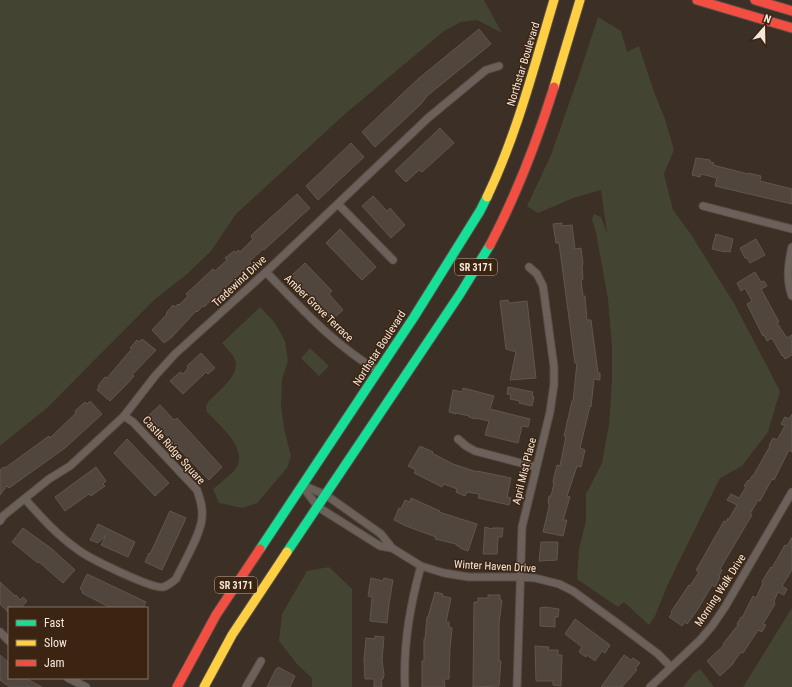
<svg xmlns="http://www.w3.org/2000/svg" width="792" height="687" viewBox="0 0 792 687" font-family="'Roboto Condensed',sans-serif">
<style>
.green{fill:#443}
.building{fill:#51463d;stroke:#61564d}
.lines{fill:none;stroke-linecap:round;stroke-linejoin:round}
.street-casing{stroke:#584d44;stroke-width:9}
.fast-casing{stroke:#584d44;stroke-width:11}
.slow-casing{stroke:#584d44;stroke-width:11}
.jam-casing{stroke:#584d44;stroke-width:11}
.street{stroke:#6b615a;stroke-width:7}
.fast{stroke:#16e098;stroke-width:9}
.slow{stroke:#ffcf43;stroke-width:9}
.jam{stroke:#f24e42;stroke-width:9}
.labels{text-anchor:middle;stroke-width:3;stroke-linejoin:round;paint-order:stroke}
.shield{fill:#3b2411;stroke:#beac9e;stroke-width:1}
.shield-label{font-size:10px;font-weight:bold;fill:#f6e7db}
.street-label{font-size:11px;fill:#f6e7db;stroke:#3b2411}
</style>
<rect width="100%" height="100%" fill="#3c2f25"/>
<g class="green">
<path d="M 0,0 L 484,0 L 502,33 L 477,20 L 461,22 L 444,31 L 345,114 L 236,214 L 211,251 L 187,274 L 153,301 L 48,407 L 0,446 Z"/>
<path d="M 598,17 L 621,31 L 627,52 L 639,46 L 654,92 L 665,119 L 674,150 L 664,174 L 673,210 L 690,233 L 735,305 L 780,391 L 768,432 L 742,466 L 720,478 L 668,584 L 655,616 L 649,625 L 624,602 L 618,607 L 577,579 L 579,549 L 586,521 L 586,494 L 602,463 L 609,425 L 612,380 L 612,346 L 608,299 L 596,233 L 592,219 L 594,214 L 601,217 L 607,233 L 601,190 L 573,198 L 538,213 L 527,206 L 551,155 L 580,72 Z"/>
<path d="M 260,307 L 275,323 L 285,341 L 288,361 L 282,379 L 281,404 L 284,429 L 291,456 L 287,468 L 257,503 L 243,508 L 219,503 L 213,489 C 219,484 236,471 238,465 C 245,446 219,425 207,412 L 206,406 L 208,402 C 217,392 241,375 235,360 C 233,354 226,348 222,343 Z"/>
<path d="M 310,348 L 329,366 L 319,376 L 301,358 Z"/>
<path d="M 329,567 L 352,589 L 352,687 L 312,687 L 312,678 L 297,664 L 279,641 L 282,614 L 307,571 Z"/>
<path d="M 792,608 L 792,687 L 743,687 Z"/>
<path d="M 700,669 L 714,687 L 683,687 L 693,674 Z"/>
</g>
<g class="building">
<path d="M 479,29 L 491,44 L 427,96 L 421,104 L 375,147 L 362,132 L 418,79 Z"/>
<path d="M 440,128 L 454,143 L 422,172 L 419,170 L 406,182 L 395,171 Z"/>
<path d="M 351,143 L 364,157 L 318,200 L 306,186 Z"/>
<path d="M 696,158 L 710,160 L 710,162 L 714,163 L 713,165 L 748,174 L 748,173 L 761,176 L 760,181 L 792,189 L 792,204 L 715,186 L 717,178 L 701,174 L 700,177 L 692,175 Z"/>
<path d="M 297,194 L 310,208 L 264,250 L 263,249 L 249,262 L 251,263 L 230,283 L 204,307 L 203,306 L 197,312 L 196,311 L 172,337 L 164,343 L 152,330 L 167,314 L 166,313 L 173,305 L 175,307 L 178,304 L 179,305 L 188,296 L 186,294 L 213,269 L 215,271 L 227,260 L 225,258 L 234,251 L 236,253 L 238,250 L 240,252 L 253,239 L 251,236 L 257,230 Z"/>
<path d="M 373,196 L 387,211 L 390,208 L 405,225 L 391,238 L 362,206 Z"/>
<path d="M 562,223 L 562,226 L 572,225 L 575,249 L 581,248 L 583,264 L 582,266 L 583,279 L 581,280 L 583,296 L 585,296 L 587,320 L 591,320 L 598,373 L 600,373 L 600,380 L 594,379 L 591,407 L 590,406 L 580,448 L 585,450 L 581,467 L 577,466 L 567,496 L 570,497 L 563,520 L 567,520 L 563,536 L 543,532 L 549,507 L 549,503 L 548,503 L 549,496 L 551,496 L 554,483 L 553,483 L 554,477 L 557,465 L 560,466 L 566,436 L 564,436 L 572,401 L 573,401 L 577,363 L 575,363 L 559,243 L 556,243 L 553,224 Z"/>
<path d="M 340,229 L 376,267 L 362,280 L 326,243 Z"/>
<path d="M 716,234 L 733,239 L 730,252 L 725,251 L 725,252 L 712,249 Z"/>
<path d="M 756,239 L 765,255 L 750,263 L 747,258 L 745,258 L 740,248 Z"/>
<path d="M 305,263 L 332,291 L 329,294 L 343,310 L 332,320 L 291,276 Z"/>
<path d="M 755,272 L 761,282 L 764,281 L 767,286 L 761,289 L 779,322 L 777,323 L 787,338 L 792,335 L 792,355 L 785,359 L 783,355 L 782,356 L 772,338 L 767,341 L 764,335 L 763,336 L 747,304 L 752,301 L 745,288 L 741,291 L 737,283 Z"/>
<path d="M 508,300 L 509,303 L 527,301 L 536,378 L 510,380 L 516,352 L 506,349 L 500,301 Z"/>
<path d="M 142,339 L 156,350 L 132,375 L 134,376 L 128,383 L 110,401 L 97,390 L 99,387 L 98,386 L 105,377 L 107,378 L 129,352 L 132,349 L 130,348 L 137,340 L 139,342 Z"/>
<path d="M 201,353 L 215,368 L 208,374 L 206,372 L 183,394 L 170,381 L 180,372 L 183,374 L 188,368 L 187,366 Z"/>
<path d="M 508,387 L 533,392 L 532,396 L 534,397 L 532,406 L 519,403 L 520,401 L 510,399 L 511,395 L 507,394 Z"/>
<path d="M 463,388 L 494,396 L 490,409 L 530,419 L 528,427 L 522,426 L 518,443 L 485,435 L 489,421 L 475,418 L 475,419 L 469,417 L 469,416 L 456,413 L 456,414 L 449,412 L 453,390 L 462,392 Z"/>
<path d="M 90,401 L 102,414 L 65,448 L 9,488 L 7,486 L 0,495 L 0,470 L 4,467 L 5,468 L 49,436 L 50,438 L 76,413 L 75,411 L 85,402 L 87,404 Z"/>
<path d="M 160,405 L 174,420 L 177,418 L 222,467 L 209,480 L 148,416 Z"/>
<path d="M 792,414 L 792,452 L 789,450 L 774,480 L 772,479 L 760,501 L 758,500 L 750,514 L 752,515 L 720,569 L 722,570 L 719,576 L 720,577 L 715,587 L 712,585 L 698,609 L 687,624 L 685,622 L 682,626 L 669,617 L 672,613 L 671,612 L 689,585 L 690,586 L 699,572 L 696,570 L 724,521 L 726,522 L 728,518 L 729,519 L 737,505 L 727,500 L 731,494 L 739,498 L 746,487 L 744,486 L 748,480 L 749,481 L 752,476 L 753,476 L 770,446 L 769,445 L 773,438 L 777,440 L 785,426 L 781,424 L 785,417 L 789,419 Z"/>
<path d="M 127,439 L 169,483 L 155,496 L 114,453 Z"/>
<path d="M 420,446 L 433,452 L 432,453 L 453,464 L 477,472 L 477,471 L 511,478 L 507,497 L 511,498 L 509,505 L 478,498 L 479,494 L 467,492 L 465,496 L 456,492 L 457,489 L 444,484 L 442,487 L 414,473 L 416,470 L 408,466 Z"/>
<path d="M 96,467 L 106,481 L 103,484 L 105,486 L 91,496 L 89,494 L 65,511 L 55,497 Z"/>
<path d="M 411,498 L 440,511 L 439,512 L 477,524 L 468,551 L 460,548 L 460,547 L 456,545 L 456,544 L 435,539 L 436,537 L 406,526 L 394,520 L 399,508 L 401,509 L 405,500 L 410,502 Z"/>
<path d="M 170,511 L 186,518 L 162,570 L 145,562 L 149,553 L 150,554 Z"/>
<path d="M 98,524 L 135,542 L 128,557 L 101,545 L 106,535 L 98,543 L 90,540 Z"/>
<path d="M 485,527 L 492,529 L 492,528 L 503,528 L 502,537 L 498,537 L 497,554 L 483,554 Z"/>
<path d="M 23,528 L 52,549 L 75,570 L 63,583 L 39,562 L 38,563 L 12,542 Z"/>
<path d="M 792,537 L 792,570 L 782,586 L 787,589 L 784,595 L 778,592 L 774,601 L 775,604 L 763,624 L 766,625 L 762,632 L 758,630 L 743,653 L 741,652 L 733,663 L 733,664 L 720,676 L 707,661 L 724,645 L 723,644 L 738,625 L 737,624 L 741,617 L 742,618 L 753,596 L 756,598 L 763,583 L 762,582 L 767,573 L 771,567 L 772,568 L 785,545 L 787,546 Z"/>
<path d="M 541,542 L 558,542 L 557,560 L 539,561 Z"/>
<path d="M 87,574 L 146,602 L 143,608 L 111,608 L 82,593 L 83,591 L 80,589 Z"/>
<path d="M 371,578 L 383,581 L 384,578 L 393,580 L 389,604 L 387,623 L 370,621 L 372,597 L 368,596 Z"/>
<path d="M 0,582 L 15,596 L 16,595 L 20,600 L 23,597 L 27,601 L 21,608 L 9,608 L 9,613 L 0,604 Z"/>
<path d="M 435,592 L 443,594 L 442,596 L 451,598 L 446,622 L 449,622 L 449,627 L 452,628 L 450,648 L 449,679 L 444,679 L 445,687 L 422,687 L 422,661 L 424,661 L 424,639 L 425,639 L 427,617 L 428,617 Z"/>
<path d="M 488,595 L 500,595 L 500,600 L 502,600 L 499,623 L 499,661 L 501,661 L 499,686 L 473,687 L 474,602 L 478,602 L 478,598 L 488,598 Z"/>
<path d="M 545,607 L 559,609 L 558,617 L 555,617 L 555,627 L 540,626 L 540,608 Z"/>
<path d="M 575,619 L 610,645 L 605,653 L 602,651 L 595,661 L 587,655 L 586,657 L 579,652 L 582,647 L 565,634 Z"/>
<path d="M 375,636 L 384,637 L 382,660 L 384,675 L 383,679 L 381,679 L 382,687 L 374,687 L 374,679 L 365,679 L 364,660 L 366,638 L 375,639 Z"/>
<path d="M 535,646 L 549,647 L 548,650 L 558,650 L 558,655 L 562,655 L 561,686 L 553,685 L 553,681 L 536,681 Z"/>
<path d="M 0,655 L 9,663 L 9,678 L 25,678 L 42,687 L 10,687 L 0,680 Z"/>
<path d="M 624,655 L 631,660 L 633,658 L 640,663 L 635,669 L 637,670 L 622,687 L 601,687 Z"/>
<path d="M 278,667 L 295,676 L 290,687 L 267,687 L 276,669 L 277,669 Z"/>
</g>
<g class="lines">
<defs>
<g id="street">
<path d="M 338,204 L 393,260"/>
<path d="M 703,206 L 792,229"/>
<path d="M 792,247 C 788,264 786,280 792,296"/>
<path d="M 266,272 C 302,309 333,344 378,371"/>
<path d="M 458,439 L 466,446 L 475,451 L 536,467"/>
<path d="M 302,485 L 326,495 L 381,534 L 392,548 L 421,566 L 444,573 L 469,577 L 520,577 L 535,578 L 559,584 L 573,591 L 621,626 L 658,654 L 670,666"/>
<path d="M 302,486 L 318,507 L 380,546 L 392,548"/>
<path d="M 25,499 C 41,517 57,535 77,549 C 88,558 152,589 163,587 C 168,586 172,582 176,579 C 183,564 202,532 202,517 C 203,507 200,499 197,490 L 133,422 L 124,416"/>
<path d="M 0,521 L 3,516 L 49,479 L 70,466 L 124,416 L 155,376 L 175,354 L 266,272 L 428,118 L 486,70 L 499,66"/>
<path d="M 0,632 L 9,641"/>
<path d="M 68,678 L 86,687"/>
<path d="M 246,687 L 261,661"/>
<path d="M 405,687 C 403,646 410,605 421,566"/>
<path d="M 517,687 L 522,527 L 550,412 L 554,384 L 554,367 L 543,286 L 537,274 L 529,267"/>
<path d="M 650,687 L 700,640 L 712,626 L 725,607 L 792,492"/>
</g>
<g id="fast">
<path d="M 260,549 L 414,317 L 480,211 L 487,197"/>
<path d="M 287,552 L 460,294 L 490,245"/>
</g>
<g id="slow">
<path d="M 554,87 L 580,0"/>
<path d="M 487,197 C 517,134 534,67 554,0"/>
<path d="M 204,687 L 232,635 L 287,552"/>
</g>
<g id="jam">
<path d="M 697,0 L 792,28"/>
<path d="M 755,0 L 792,11"/>
<path d="M 490,245 C 517,194 537,141 554,87"/>
<path d="M 177,687 L 216,615 L 260,549"/>
</g>
</defs>
<use href="#street" class="street-casing"/>
<use href="#fast" class="fast-casing"/>
<use href="#slow" class="slow-casing"/>
<use href="#jam" class="jam-casing"/>
<use href="#street" class="street"/>
<use href="#fast" class="fast"/>
<use href="#slow" class="slow"/>
<use href="#jam" class="jam"/>
</g>
<g class="labels">
<g class="shield">
<rect x="455" y="259" width="42" height="16" rx="3"/>
<rect x="215" y="577" width="42" height="16" rx="3"/>
</g>
<g class="shield-label">
<text x="476" y="271">SR 3171</text>
<text x="236" y="589">SR 3171</text>
</g>
<g class="street-label">
<text transform="translate(523 64) rotate(-73)" y="4">Northstar Boulevard</text>
<text transform="translate(239 281) rotate(-43)" y="4">Tradewind Drive</text>
<text transform="translate(319 308) rotate(44)" y="4">Amber Grove Terrace</text>
<text transform="translate(379 348) rotate(-57)" y="4">Northstar Boulevard</text>
<text transform="translate(174 450) rotate(48)" y="4">Castle Ridge Square</text>
<text transform="translate(524 471) rotate(-76)" y="4">April Mist Place</text>
<text transform="translate(495 566) rotate(3)" y="4">Winter Haven Drive</text>
<text transform="translate(720 590) rotate(-57)" y="4">Morning Walk Drive</text>
</g>
</g>
<rect x="8" y="607" width="140" height="72" fill="#3b2411" stroke="#867262"/>
<rect x="16" y="620" width="20" height="6" fill="#16e098" stroke="#867262"/>
<text x="44" y="627" font-size="12" fill="#f6e7db">Fast</text>
<rect x="16" y="640" width="20" height="6" fill="#ffcf43" stroke="#867262"/>
<text x="44" y="647" font-size="12" fill="#f6e7db">Slow</text>
<rect x="16" y="660" width="20" height="6" fill="#f24e42" stroke="#867262"/>
<text x="44" y="667" font-size="12" fill="#f6e7db">Jam</text>
<g transform="translate(764 28) rotate(20)" stroke="#3b2411" stroke-width="3" paint-order="stroke">
<path d="M0-3L7 15L0 10L-7 15Z" fill="#f6e7db"/>
<text y="-6" font-size="11" font-weight="bold" text-anchor="middle" fill="#f6e7db">N</text>
</g>
</svg>
